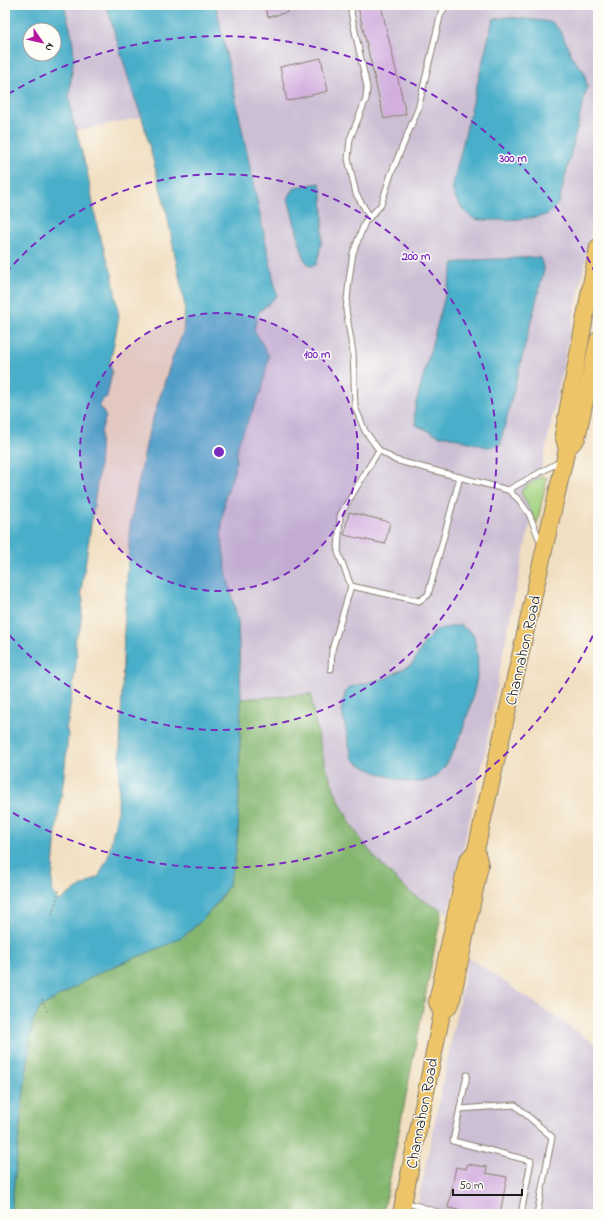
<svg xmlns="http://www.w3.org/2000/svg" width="603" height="1219" viewBox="0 0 603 1219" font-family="'Indie Flower',sans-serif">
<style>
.industrial{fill:#ccbfd4}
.green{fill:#a5d482;stroke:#60784f}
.forest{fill:#84b670;stroke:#506946}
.water{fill:#4aaec9;stroke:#336572;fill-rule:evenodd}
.building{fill:#d2afdf}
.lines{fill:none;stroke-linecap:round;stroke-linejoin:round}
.service-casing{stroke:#867e6e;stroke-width:7}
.primary-casing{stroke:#867e6e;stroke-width:18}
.path{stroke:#867e6e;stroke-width:1.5;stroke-dasharray:1 3;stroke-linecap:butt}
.service{stroke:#fff;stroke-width:5}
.primary{stroke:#eec469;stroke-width:16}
.ring{fill:none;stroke:#7b2cbf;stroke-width:2;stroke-dasharray:7 5}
.labels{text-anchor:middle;stroke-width:3;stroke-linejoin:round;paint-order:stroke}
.street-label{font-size:16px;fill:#1c1c1c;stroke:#fdfcf7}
.centre{fill:#7b2cbf;stroke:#fdfcf7;stroke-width:2}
.ring-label{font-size:12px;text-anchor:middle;font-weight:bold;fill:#7b2cbf;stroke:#fdfcf7;stroke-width:3;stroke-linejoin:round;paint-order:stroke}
</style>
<rect width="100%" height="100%" fill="#fdfcf7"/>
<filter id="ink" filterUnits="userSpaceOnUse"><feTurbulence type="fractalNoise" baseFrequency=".025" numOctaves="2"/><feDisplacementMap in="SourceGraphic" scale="8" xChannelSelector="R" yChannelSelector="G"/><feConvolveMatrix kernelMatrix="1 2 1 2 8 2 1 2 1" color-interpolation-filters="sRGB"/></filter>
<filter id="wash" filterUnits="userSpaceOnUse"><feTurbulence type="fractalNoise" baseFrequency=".012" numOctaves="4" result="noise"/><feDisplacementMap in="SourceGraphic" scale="16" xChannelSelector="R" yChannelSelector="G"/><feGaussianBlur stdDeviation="0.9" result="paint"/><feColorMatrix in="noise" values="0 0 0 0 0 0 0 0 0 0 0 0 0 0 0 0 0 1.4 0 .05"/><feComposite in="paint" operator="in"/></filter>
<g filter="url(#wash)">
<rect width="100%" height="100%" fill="#f1dfc1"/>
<g class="industrial">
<path d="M 64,5 L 106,5 L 133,93 L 142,117 L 76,131 L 69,94 L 74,56 L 67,13 Z"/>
<path d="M 216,5 L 598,5 L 598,201 L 503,652 L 486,748 L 448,913 L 415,896 L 398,881 L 366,849 L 354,830 L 342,808 L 322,755 L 311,694 L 241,699 L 238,621 L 227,575 L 221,533 L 225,498 L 235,469 L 238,444 L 262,389 L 269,356 L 254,329 L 259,312 L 230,75 Z"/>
<path d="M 468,957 L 598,1046 L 598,1214 L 416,1214 Z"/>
</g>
<path class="green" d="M 542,476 L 547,478 L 537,523 L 521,492 L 525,487 Z"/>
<path class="forest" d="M 311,694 C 320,764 341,829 395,878 C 401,884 408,891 415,896 C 424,901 433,906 442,910 L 383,1214 L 11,1214 L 22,1106 L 33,1021 L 41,1007 L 102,971 L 169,944 L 186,934 L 202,920 L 216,905 L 228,886 L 235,861 L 238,831 L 241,699 Z"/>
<g class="water">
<path d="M 5,5 L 64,5 L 72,36 L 74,56 L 69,94 L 72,116 L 87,171 L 98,230 L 112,274 L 119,317 L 110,363 L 112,373 L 107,397 L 102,400 L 100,406 L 106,417 L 101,432 L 99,472 L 81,592 L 83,599 L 80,629 L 75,639 L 77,656 L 68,722 L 66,727 L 68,735 L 64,776 L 56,831 L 52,883 L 53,893 L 59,902 L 69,894 L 99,876 L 108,857 L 118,809 L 124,631 L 130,525 L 149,430 L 173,356 L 183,333 L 185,307 L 167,214 L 142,117 L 133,93 L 106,5 L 216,5 L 277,296 L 259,312 L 254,329 L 269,356 L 262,389 L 238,444 L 235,469 L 225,498 L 221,533 L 227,575 L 238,621 L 241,699 L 238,831 L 235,861 L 228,886 L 216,904 L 202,920 L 186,934 L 169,944 L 102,971 L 41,1007 L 33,1021 L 22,1106 L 11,1214 L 5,1214 ZM 30,30 L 54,30 L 54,54 L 30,54 Z"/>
<path d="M 508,17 L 552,22 L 561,32 L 574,60 L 584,71 L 587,87 L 559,202 C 556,206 552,211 548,214 C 540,219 484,222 475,219 C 464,214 454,199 452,188 L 493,19 Z"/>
<path d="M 320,183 C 325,208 324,242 316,265 L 310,266 L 304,259 L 288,198 L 295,187 Z"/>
<path d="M 540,257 L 544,270 L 500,445 L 487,447 L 447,436 L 440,436 L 416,425 L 414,413 L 416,403 L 454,263 L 474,260 Z"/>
<path d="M 460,625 L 473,634 C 477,648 479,662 477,676 C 474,700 455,762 436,776 C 422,786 405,782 390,777 C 377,773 362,767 352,758 L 342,712 L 342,703 L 346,691 L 350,687 L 386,678 L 412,664 L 425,642 L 436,630 Z"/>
</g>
<g id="blocks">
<g class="building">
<path d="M 264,5 L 287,5 L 288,12 L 268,17 Z"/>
<path d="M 365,5 L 381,5 L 406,114 L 384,119 L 358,7 Z"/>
<path d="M 321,58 L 328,91 L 287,101 L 280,67 Z"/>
<path d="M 349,512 L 390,522 L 385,544 L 344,535 Z"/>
<path d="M 467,1164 L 487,1167 L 486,1173 L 507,1177 L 500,1214 L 481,1214 L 448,1208 L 456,1167 L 466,1169 Z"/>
</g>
</g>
</g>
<g filter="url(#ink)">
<use href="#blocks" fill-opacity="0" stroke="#867e6e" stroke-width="1"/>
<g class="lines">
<defs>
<g id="service">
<path d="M 353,5 L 351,12 L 353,22 L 367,87 L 366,99 L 350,139 L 348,159 L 356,194 L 370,217"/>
<path d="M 447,5 L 441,13 L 418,109 L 391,174 L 381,205 L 365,222 L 353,253 L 349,280 L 346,310 L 353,353 L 355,407 L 365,431 L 379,450 L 395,460 L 508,490"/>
<path d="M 541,543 L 529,514 L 519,500 L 508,490 L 561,461"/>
<path d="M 351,586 L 419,601 L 428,595 L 460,477"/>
<path d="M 331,669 L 332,650 L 351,586 L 338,552 L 340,515 L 379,450"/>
<path d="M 467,1075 L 453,1141 L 531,1161 L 521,1214"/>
<path d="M 460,1109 L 515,1105 L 552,1137 L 537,1214"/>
<path d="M 405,1202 L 444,1214"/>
</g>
<g id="primary">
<path d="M 567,449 L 563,435 L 598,247"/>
<path d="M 442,1013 L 437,1002 L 467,861 L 476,850 L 567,449 L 577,438 L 598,340"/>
<path d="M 401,1214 L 442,1013 L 451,1004 L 480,865 L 476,850"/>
</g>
</defs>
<use href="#service" class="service-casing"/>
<use href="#primary" class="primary-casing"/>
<g class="path">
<path d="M 52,915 L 60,888"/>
<path d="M 42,999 L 47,1011"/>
</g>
<use href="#service" class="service"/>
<use href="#primary" class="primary"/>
</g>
</g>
<circle cx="219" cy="452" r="139" fill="#7b2cbf" fill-opacity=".12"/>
<g class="ring">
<circle cx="219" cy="452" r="139"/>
<path d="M6 273A278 278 0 1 1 6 631"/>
<path d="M598 625A416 416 0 0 1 8 810M8 94A416 416 0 0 1 598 279"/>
</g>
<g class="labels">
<g class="street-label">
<text transform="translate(522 650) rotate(-77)" y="6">Channahon Road</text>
<text transform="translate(421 1113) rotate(-79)" y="6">Channahon Road</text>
</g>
</g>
<circle cx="219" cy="452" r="6" class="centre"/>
<g class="ring-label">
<text x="513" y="162">300 m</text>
<text x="416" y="260">200 m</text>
<text x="317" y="358">100 m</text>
</g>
<rect width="603" height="1219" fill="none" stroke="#fdfcf7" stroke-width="20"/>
<g transform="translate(42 42) rotate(124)"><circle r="19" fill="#fdfcf7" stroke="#a3a29f"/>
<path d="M0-3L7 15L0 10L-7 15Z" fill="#b5179e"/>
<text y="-6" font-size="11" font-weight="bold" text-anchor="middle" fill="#1c1c1c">N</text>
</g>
<path d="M453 1189v6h69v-6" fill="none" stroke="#1c1c1c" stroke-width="2"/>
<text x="459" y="1189" font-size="12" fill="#1c1c1c" stroke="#fdfcf7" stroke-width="3" paint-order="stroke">50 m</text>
</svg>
